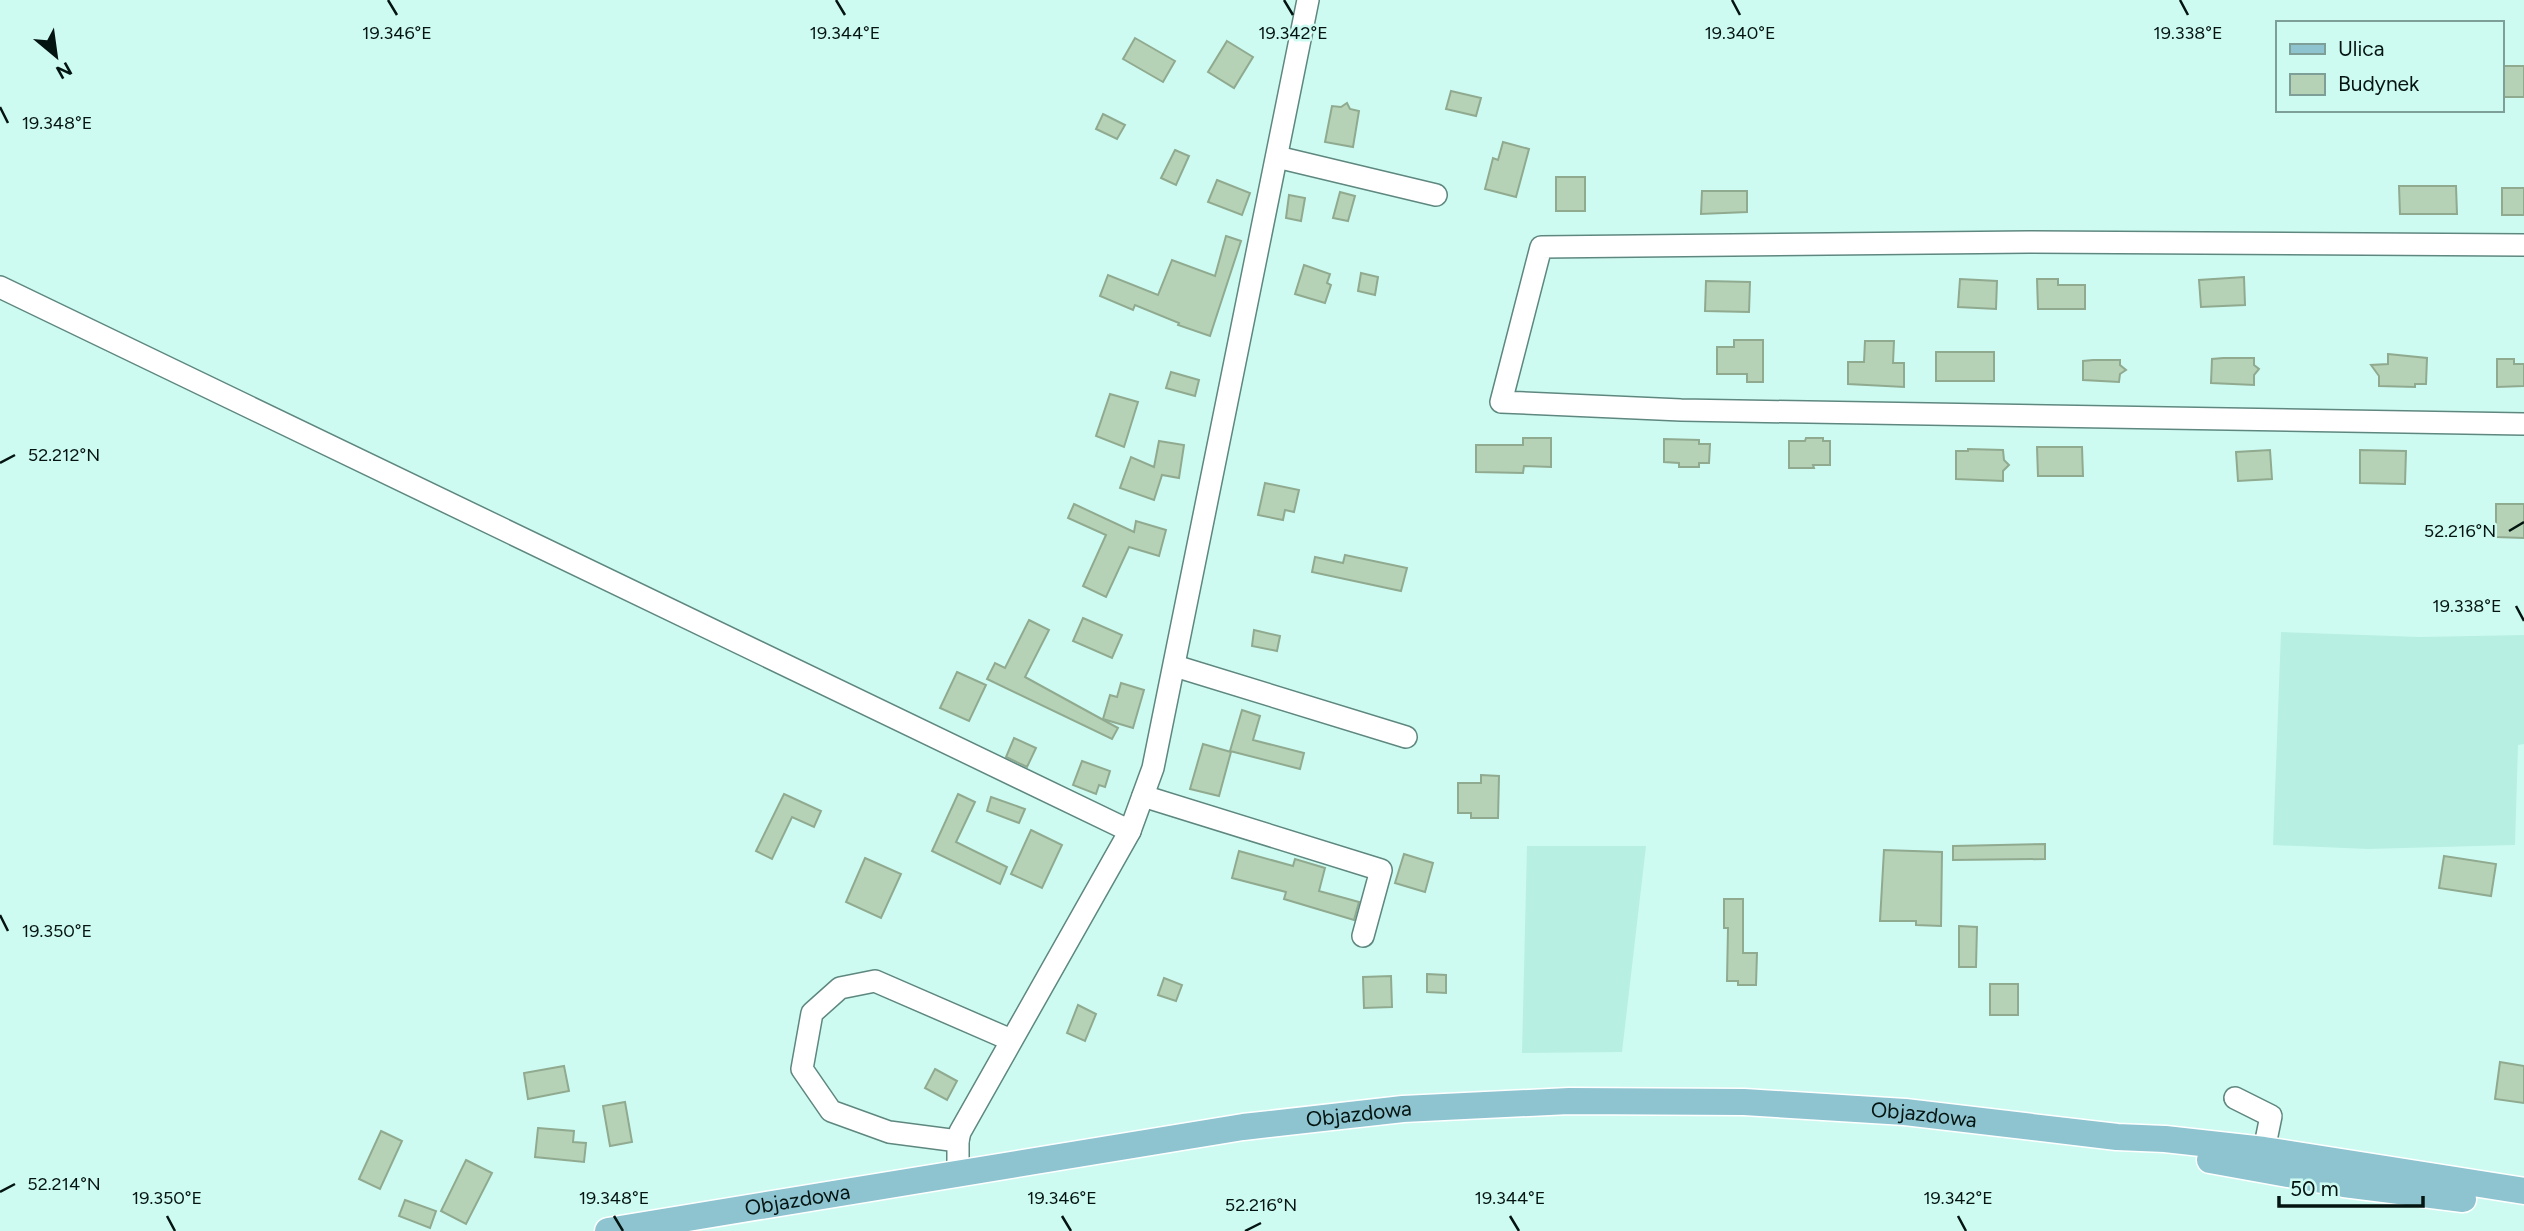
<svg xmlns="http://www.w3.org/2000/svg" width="2524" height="1231" viewBox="0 0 2524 1231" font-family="Figtree,sans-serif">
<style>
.built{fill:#b8efe3}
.building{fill:#b5d1b6;stroke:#90aa90;stroke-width:2}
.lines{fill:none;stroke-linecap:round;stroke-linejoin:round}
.minor-casing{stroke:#5e877f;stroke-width:24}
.major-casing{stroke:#fff;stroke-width:29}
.minor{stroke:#fff;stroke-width:21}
.major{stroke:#8dc4d0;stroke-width:26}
.ticks{fill:none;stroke:#041411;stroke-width:2.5}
.labels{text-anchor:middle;stroke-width:5;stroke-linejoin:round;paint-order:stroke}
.street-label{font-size:21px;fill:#041411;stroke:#cefbf1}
.ticks-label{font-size:18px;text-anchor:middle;fill:#041411;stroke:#cefbf1;stroke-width:5;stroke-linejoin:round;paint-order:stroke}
</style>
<rect width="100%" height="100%" fill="#cefbf1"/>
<g class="built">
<path d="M 2281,632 L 2420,637 L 2524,635 L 2524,744 L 2518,745 L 2515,845 L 2368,849 L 2273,845 Z"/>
<path d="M 1527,846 L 1646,846 L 1622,1052 L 1522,1053 Z"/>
</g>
<g class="building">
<path d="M 1135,38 L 1175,61 L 1163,82 L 1123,59 Z"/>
<path d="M 1227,41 L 1253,57 L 1234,88 L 1208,72 Z"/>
<rect x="2501" y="66" width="23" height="31"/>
<path d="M 1451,91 L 1481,98 L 1476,116 L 1446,109 Z"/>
<path d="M 1347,103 L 1350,109 L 1359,111 L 1353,147 L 1325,142 L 1332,106 L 1341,107 Z"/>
<path d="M 1103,114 L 1125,125 L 1117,139 L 1096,129 Z"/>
<path d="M 1503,142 L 1529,149 L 1516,197 L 1485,189 L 1493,158 L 1498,160 Z"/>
<path d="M 1175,150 L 1189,156 L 1176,185 L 1161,178 Z"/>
<rect x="1556" y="177" width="29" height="34"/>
<path d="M 1217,180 L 1250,193 L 1242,215 L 1208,202 Z"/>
<path d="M 2399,186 L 2456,186 L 2457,214 L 2400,214 Z"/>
<rect x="2502" y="188" width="22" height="27"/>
<path d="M 1702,191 L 1747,191 L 1747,212 L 1701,214 Z"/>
<path d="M 1340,192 L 1355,196 L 1348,221 L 1333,218 Z"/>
<path d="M 1289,195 L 1305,198 L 1301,221 L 1286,218 Z"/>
<path d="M 1226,236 L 1241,241 L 1210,336 L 1178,325 L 1179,323 L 1135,305 L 1133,310 L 1100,296 L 1108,275 L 1158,295 L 1172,260 L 1215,276 Z"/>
<path d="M 1304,265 L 1330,274 L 1327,283 L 1331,285 L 1325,303 L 1295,294 Z"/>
<path d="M 1361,273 L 1378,277 L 1375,295 L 1358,291 Z"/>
<path d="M 2244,277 L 2245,305 L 2201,307 L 2199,280 Z"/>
<path d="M 1960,279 L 1997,281 L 1996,309 L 1958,307 Z"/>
<path d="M 2037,279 L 2058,279 L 2058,285 L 2085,285 L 2085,309 L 2038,309 Z"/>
<path d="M 1706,281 L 1750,282 L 1749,312 L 1705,311 Z"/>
<path d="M 1734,340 L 1763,340 L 1763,382 L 1747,382 L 1747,374 L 1717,374 L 1717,347 L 1734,347 Z"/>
<path d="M 1865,341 L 1894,341 L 1893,363 L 1904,363 L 1904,387 L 1848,384 L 1848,362 L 1864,362 Z"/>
<rect x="1936" y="352" width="58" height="29"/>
<path d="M 2388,354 L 2427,358 L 2426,384 L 2415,384 L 2415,387 L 2379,386 L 2379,376 L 2371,365 L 2388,364 Z"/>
<path d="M 2223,358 L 2254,358 L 2254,365 L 2259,369 L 2254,375 L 2254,385 L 2211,383 L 2212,359 Z"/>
<path d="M 2497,359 L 2514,359 L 2514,364 L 2524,364 L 2524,386 L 2497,387 Z"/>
<path d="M 2093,360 L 2120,360 L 2120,365 L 2126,370 L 2120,374 L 2119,382 L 2083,380 L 2083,361 Z"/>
<path d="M 1171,372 L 1199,380 L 1195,396 L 1166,388 Z"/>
<path d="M 1110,394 L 1138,402 L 1124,447 L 1096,436 Z"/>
<path d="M 1523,438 L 1551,438 L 1551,467 L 1524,466 L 1523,473 L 1476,472 L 1476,445 L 1523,445 Z"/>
<path d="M 1806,438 L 1823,438 L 1823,441 L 1830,441 L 1830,465 L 1813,465 L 1814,468 L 1789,468 L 1789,441 L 1805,441 Z"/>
<path d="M 1664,439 L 1699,440 L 1699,444 L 1710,444 L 1709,463 L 1699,463 L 1699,467 L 1679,467 L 1679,463 L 1664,462 Z"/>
<path d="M 1159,441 L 1184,445 L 1179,478 L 1162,475 L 1154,500 L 1120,488 L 1131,457 L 1154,467 Z"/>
<path d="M 2037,447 L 2082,447 L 2083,476 L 2038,476 Z"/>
<path d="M 1968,449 L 2003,450 L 2004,460 L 2009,465 L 2003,471 L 2003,481 L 1956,479 L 1956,451 L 1968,451 Z"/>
<path d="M 2270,450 L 2272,479 L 2238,481 L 2236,452 Z"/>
<path d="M 2360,450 L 2406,451 L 2405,484 L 2360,483 Z"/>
<path d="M 1265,483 L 1299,490 L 1294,512 L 1285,510 L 1283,520 L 1258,515 Z"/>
<path d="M 1074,504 L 1134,532 L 1136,521 L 1166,530 L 1159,556 L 1129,547 L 1106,597 L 1083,586 L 1106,535 L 1068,518 Z"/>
<path d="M 2496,504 L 2524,504 L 2524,538 L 2496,537 Z"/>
<path d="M 1345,555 L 1407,568 L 1401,591 L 1312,572 L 1315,557 L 1343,563 Z"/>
<path d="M 1083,618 L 1122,635 L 1112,658 L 1073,641 Z"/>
<path d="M 1029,620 L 1049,630 L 1025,677 L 1118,728 L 1112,739 L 987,679 L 995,663 L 1005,668 Z"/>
<path d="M 1254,630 L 1280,636 L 1277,651 L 1252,646 Z"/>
<path d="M 957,672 L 986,685 L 969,721 L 940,708 Z"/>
<path d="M 1121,683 L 1144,690 L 1133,728 L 1103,719 L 1110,695 L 1117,697 Z"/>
<path d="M 1242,710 L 1260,716 L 1253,740 L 1304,753 L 1300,769 L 1230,751 Z"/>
<path d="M 1014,738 L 1036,748 L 1027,767 L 1006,757 Z"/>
<path d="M 1203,744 L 1231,752 L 1219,796 L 1190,789 Z"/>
<path d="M 1082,761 L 1110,771 L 1105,787 L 1099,785 L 1096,794 L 1073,785 Z"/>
<path d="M 1481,775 L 1499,776 L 1498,818 L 1471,818 L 1471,813 L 1458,813 L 1458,783 L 1481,783 Z"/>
<path d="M 784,794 L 821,811 L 814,827 L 792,817 L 772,859 L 756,851 Z"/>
<path d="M 958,794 L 975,802 L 956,842 L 1007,867 L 1000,884 L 932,851 Z"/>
<path d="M 991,797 L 1025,809 L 1019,823 L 987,811 Z"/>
<path d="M 1031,830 L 1062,845 L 1042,888 L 1011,874 Z"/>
<path d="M 2045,844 L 2045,859 L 1953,860 L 1953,846 Z"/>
<path d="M 1884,850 L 1942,852 L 1941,926 L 1916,925 L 1916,921 L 1880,921 Z"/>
<path d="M 1239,851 L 1293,866 L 1295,859 L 1325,868 L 1319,891 L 1359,902 L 1354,920 L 1284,899 L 1286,892 L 1232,878 Z"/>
<path d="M 1404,854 L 1433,863 L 1425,892 L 1395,883 Z"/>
<path d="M 2444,856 L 2496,864 L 2491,896 L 2439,888 Z"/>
<path d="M 865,858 L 901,874 L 881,918 L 846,902 Z"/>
<path d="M 1724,899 L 1743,899 L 1743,953 L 1757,953 L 1756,985 L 1738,985 L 1738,981 L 1727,981 L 1728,928 L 1724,928 Z"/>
<path d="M 1959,926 L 1977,927 L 1976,967 L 1959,967 Z"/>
<path d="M 1427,974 L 1446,975 L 1446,993 L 1427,992 Z"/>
<path d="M 1391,976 L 1392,1007 L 1364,1008 L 1363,977 Z"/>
<path d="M 1164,978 L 1182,985 L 1176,1001 L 1158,995 Z"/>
<rect x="1990" y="984" width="28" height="31"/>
<path d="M 1078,1005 L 1096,1014 L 1085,1041 L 1067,1033 Z"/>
<path d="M 2500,1062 L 2524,1066 L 2524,1103 L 2495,1099 Z"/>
<path d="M 564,1066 L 569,1091 L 528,1099 L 524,1073 Z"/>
<path d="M 935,1069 L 957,1081 L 947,1100 L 925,1088 Z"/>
<path d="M 625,1102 L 632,1142 L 610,1146 L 603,1106 Z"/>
<path d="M 538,1128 L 574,1131 L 573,1142 L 586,1143 L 584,1162 L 535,1157 Z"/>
<path d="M 381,1131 L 402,1141 L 380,1189 L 359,1179 Z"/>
<path d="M 466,1160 L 492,1173 L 466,1224 L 441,1211 Z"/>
<path d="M 405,1200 L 436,1211 L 430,1228 L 399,1216 Z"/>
</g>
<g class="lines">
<defs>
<g id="minor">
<path d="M 1277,157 L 1436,195"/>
<path d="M 2524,245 L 2029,242 L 1541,247 L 1501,402 L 1681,410 L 2524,424"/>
<path d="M 0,287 L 1130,831"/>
<path d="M 1175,666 L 1406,737"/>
<path d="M 1143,796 L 1381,870 L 1363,936"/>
<path d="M 2235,1098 L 2271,1116 L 2264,1150"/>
<path d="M 958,1141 L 889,1132 L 831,1111 L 802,1069 L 812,1013 L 840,988 L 875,981 L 1011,1040"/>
<path d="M 958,1174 L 958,1141 L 960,1132 L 1130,831 L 1153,768 L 1308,0"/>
</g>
<g id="major">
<path d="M 2210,1160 L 2344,1184 L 2463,1199"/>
<path id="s1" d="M 608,1231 L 1243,1127 L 1403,1109 L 1569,1101 L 1744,1102 L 1905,1112 L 2117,1137 L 2165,1139 L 2264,1150 L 2524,1191"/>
</g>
</defs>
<use href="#minor" class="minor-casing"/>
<use href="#major" class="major-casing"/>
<use href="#minor" class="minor"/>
<use href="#major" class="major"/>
</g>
<path class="ticks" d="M 388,0 L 397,15M 836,0 L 845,15M 1284,0 L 1293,15M 1732,0 L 1740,15M 2180,0 L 2188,15M 0,107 L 8,123M 0,463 L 15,455M 2509,531 L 2524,522M 2516,606 L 2524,621M 0,915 L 8,931M 0,1192 L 15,1184M 167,1216 L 175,1231M 614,1216 L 623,1231M 1062,1216 L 1071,1231M 1510,1216 L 1519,1231M 1958,1216 L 1966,1231M 1245,1231 L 1261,1223"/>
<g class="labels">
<g class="street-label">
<text dy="7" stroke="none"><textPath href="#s1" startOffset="760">Objazdowa</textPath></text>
<text dy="7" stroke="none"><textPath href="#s1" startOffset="1326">Objazdowa</textPath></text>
<text dy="7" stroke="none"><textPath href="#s1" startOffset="192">Objazdowa</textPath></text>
</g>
</g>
<g class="ticks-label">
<text x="397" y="39">19.346°E</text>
<text x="845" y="39">19.344°E</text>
<text x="1293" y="39">19.342°E</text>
<text x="1740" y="39">19.340°E</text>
<text x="2188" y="39">19.338°E</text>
<text x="57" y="129">19.348°E</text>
<text x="64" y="461">52.212°N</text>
<text x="2460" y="537">52.216°N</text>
<text x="2467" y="612">19.338°E</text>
<text x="57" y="937">19.350°E</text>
<text x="64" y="1190">52.214°N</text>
<text x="167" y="1204">19.350°E</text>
<text x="614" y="1204">19.348°E</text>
<text x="1062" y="1204">19.346°E</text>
<text x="1510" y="1204">19.344°E</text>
<text x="1958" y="1204">19.342°E</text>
<text x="1261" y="1211">52.216°N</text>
</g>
<rect x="2276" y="21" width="228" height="91" fill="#cefbf1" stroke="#7d9f97" stroke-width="2"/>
<rect x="2290" y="44" width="35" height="10" fill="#8dc4d0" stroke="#7d9f97" stroke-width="2"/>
<text x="2338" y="56" font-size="21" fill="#041411">Ulica</text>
<rect x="2290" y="74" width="35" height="21" fill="#b5d1b6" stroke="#7d9f97" stroke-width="2"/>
<text x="2338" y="91" font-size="21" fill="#041411">Budynek</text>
<g transform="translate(56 56) rotate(151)" stroke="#cefbf1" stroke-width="5" paint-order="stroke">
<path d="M0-5L12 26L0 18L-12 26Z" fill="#041411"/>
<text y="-10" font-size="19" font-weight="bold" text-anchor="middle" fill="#041411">N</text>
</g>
<path d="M2279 1196v10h144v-10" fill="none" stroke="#041411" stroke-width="3.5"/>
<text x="2290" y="1196" font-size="21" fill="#041411" stroke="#cefbf1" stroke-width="5" paint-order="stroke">50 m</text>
</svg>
